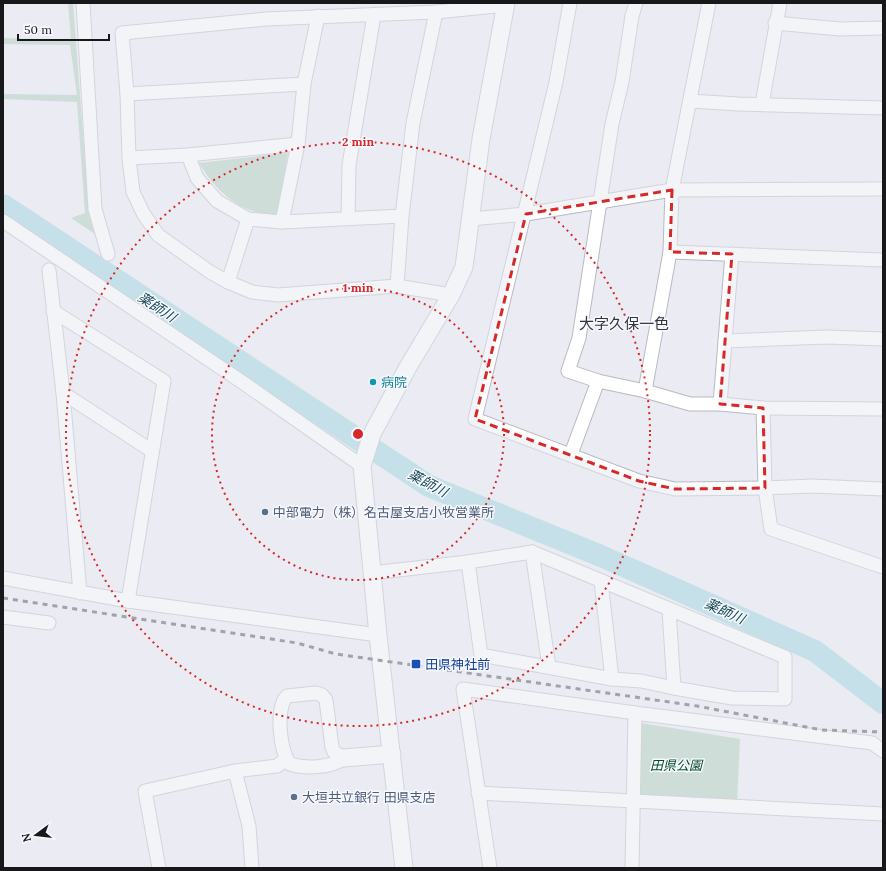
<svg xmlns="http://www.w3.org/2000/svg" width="886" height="871" viewBox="0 0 886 871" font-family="Lora,'Noto Sans JP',serif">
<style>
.green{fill:#adccb5}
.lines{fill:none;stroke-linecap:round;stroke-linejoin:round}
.river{stroke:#9bd3df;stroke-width:22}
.minor-casing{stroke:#b9b9c1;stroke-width:15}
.tertiary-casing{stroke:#b9b9c1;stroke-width:19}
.minor{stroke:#fff;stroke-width:13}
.tertiary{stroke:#fff;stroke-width:17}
.rail{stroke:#4d4d51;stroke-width:3;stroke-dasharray:5 5;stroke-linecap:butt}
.marked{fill:none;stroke:#d62828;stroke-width:3;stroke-dasharray:8 5;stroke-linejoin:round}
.ring{fill:none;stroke:#d62828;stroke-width:2;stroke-dasharray:2 4}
.culture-dot{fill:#0f9aa8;stroke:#f7f8ff;stroke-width:1.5}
.service-dot{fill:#5c6f8a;stroke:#f7f8ff;stroke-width:1.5}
.transit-dot{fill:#1a4fb4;stroke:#f7f8ff;stroke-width:1.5}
.labels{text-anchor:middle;stroke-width:3;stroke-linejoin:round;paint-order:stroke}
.culture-label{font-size:13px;fill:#0d838f;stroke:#f7f8ff;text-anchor:start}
.service-label{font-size:13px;fill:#4e5e75;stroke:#f7f8ff;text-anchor:start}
.transit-label{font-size:13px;fill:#164399;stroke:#f7f8ff;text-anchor:start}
.park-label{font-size:13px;font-style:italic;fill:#054b25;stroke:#f7f8ff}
.water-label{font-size:14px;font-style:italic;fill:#174852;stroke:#f7f8ff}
.quarter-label{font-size:15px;fill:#34343b;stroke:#f7f8ff}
.centre{fill:#d62828;stroke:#f7f8ff;stroke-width:2}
.ring-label{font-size:12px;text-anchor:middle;font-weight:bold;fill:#d62828;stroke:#f7f8ff;stroke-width:3;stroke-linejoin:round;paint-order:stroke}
</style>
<rect width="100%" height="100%" fill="#eaebf3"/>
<g class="green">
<path d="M 68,3 L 73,3 L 85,161 L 92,161 L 98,236 L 71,218 L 85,213 L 77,102 L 3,99 L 3,94 L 77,95 L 70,45 L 3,44 L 3,38 L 71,40 Z"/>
<path d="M 288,153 L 277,214 C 270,214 262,214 255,212 C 230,204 212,185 199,163 Z"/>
<path d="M 641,723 L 740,739 L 737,804 L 639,798 Z"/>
</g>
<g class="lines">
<path class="river" d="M 3,205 L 429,486 L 601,556 L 815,651 L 883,703"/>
<defs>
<g id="minor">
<path d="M 83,3 L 95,209 L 108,254"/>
<path d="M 570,3 L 556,82 L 475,419 L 639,481 L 675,489 L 765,488 L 812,486 L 883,489"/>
<path d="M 636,3 L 632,16 L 622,82 L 612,124 L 579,338 L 568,371 L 598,381 L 645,391 L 690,404 L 720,404 L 763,408 L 883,409"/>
<path d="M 775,23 L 840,29 L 883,28"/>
<path d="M 127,94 L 304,84"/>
<path d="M 690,101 L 738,104 L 883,108"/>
<path d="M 762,104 L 780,3"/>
<path d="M 188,155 L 197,178 L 217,201 L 248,219 L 282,222 L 402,216"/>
<path d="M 129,158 L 188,155 L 298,144"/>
<path d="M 348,218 L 349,165 L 374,15"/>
<path d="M 470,219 L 526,214 L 672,190 L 883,189"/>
<path d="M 3,221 L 245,384 L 362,466"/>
<path d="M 282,222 L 298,144 L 304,84 L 318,16"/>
<path d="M 670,252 L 883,260"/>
<path d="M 49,270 L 63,393 L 80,593"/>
<path d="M 228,282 L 248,219"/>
<path d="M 397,286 L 402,216 L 413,123 L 436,12"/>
<path d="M 451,295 L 397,286 L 278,295 L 252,292 L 228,282 L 210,272 L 158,235 L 143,213 L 133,192 L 129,158 L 127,94 L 122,33 L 266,19 L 436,12 L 506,5"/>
<path d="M 53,311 L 164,381 L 128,601"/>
<path d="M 725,341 L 827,337 L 883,339"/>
<path d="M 645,391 L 670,252 L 672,190 L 709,3"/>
<path d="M 63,393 L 152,451"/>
<path d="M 720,404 L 732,254"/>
<path d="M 763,408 L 765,488 L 771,529 L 883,567"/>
<path d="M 571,454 L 598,381"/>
<path d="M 532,552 L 549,667"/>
<path d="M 468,562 L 481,655 L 612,679 L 641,681 L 674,688"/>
<path d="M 372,573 L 468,562 L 532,552 L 785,657 L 785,699 L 732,698 L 674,688 L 669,610"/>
<path d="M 3,578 L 128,601 L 378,635"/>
<path d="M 601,581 L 612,679"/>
<path d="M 3,617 L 49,623"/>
<path d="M 316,693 L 322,695 L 326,700 L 332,747 L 334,752 L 344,758 C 331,768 306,769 290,764 C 280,752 275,708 287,696 Z"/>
<path d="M 478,793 L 883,814"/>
<path d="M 159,868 L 145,791 L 235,771"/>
<path d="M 252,868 L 249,826 L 235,771 L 277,766 L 286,759"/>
<path d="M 490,868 L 463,689 L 635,713 L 872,743 L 883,751"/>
<path d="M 632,868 L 635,713"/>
</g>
<g id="tertiary">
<path d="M 344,758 L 392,754"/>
<path d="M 404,868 L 378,635 L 362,466 L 372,434 L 408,367 L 451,295 L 464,267 L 481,139 L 506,3"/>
</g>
</defs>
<use href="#minor" class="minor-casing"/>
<use href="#tertiary" class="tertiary-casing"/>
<use href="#minor" class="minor"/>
<use href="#tertiary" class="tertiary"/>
<path class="rail" d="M 3,598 L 297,643 L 336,654 L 697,706 L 822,730 L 883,732"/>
</g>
<path d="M0 0H886V871H0ZM 672,190 L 670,252 L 732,254 L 720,404 L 763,408 L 765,488 L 675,489 L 639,481 L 475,419 L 526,214 Z" fill="#eaebf3" fill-opacity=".55" fill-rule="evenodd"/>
<path class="marked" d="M 672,190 L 670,252 L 732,254 L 720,404 L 763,408 L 765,488 L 675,489 L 639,481 L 475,419 L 526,214 Z"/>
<g class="ring">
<circle cx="358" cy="434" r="146"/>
<circle cx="358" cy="434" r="292"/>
</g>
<circle class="culture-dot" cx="373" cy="382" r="4"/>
<g class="service-dot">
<circle cx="265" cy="512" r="4"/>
<circle cx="294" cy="797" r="4"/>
</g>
<rect class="transit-dot" x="411" y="659" width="10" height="10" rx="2"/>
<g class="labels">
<g class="culture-label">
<text x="381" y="387">病院</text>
</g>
<g class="service-label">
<text x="273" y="517">中部電力（株）名古屋支店小牧営業所</text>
<text x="302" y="802">大垣共立銀行 田県支店</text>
</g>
<g class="transit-label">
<text x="425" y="669">田県神社前</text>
</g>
<g class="park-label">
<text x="676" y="770">田県公園</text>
</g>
<g class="water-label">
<text transform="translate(157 307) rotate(33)" y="5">薬師川</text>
<text transform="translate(428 483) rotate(28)" y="5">薬師川</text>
<text transform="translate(725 611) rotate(24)" y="5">薬師川</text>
</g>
<g class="quarter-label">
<text x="624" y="329">大字久保一色</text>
</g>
</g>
<circle cx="358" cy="434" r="6" class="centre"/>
<g class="ring-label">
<text x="358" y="146">2 min</text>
<text x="358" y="292">1 min</text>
</g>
<rect width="886" height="871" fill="none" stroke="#18181b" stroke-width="8"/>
<g transform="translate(36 835) rotate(255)" stroke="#f7f8ff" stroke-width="3" paint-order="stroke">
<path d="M0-3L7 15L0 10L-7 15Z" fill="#18181b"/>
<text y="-6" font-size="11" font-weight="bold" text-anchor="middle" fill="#18181b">N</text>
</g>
<path d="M18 34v6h91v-6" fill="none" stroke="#18181b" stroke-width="2"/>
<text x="24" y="34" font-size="12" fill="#18181b" stroke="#f7f8ff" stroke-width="3" paint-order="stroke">50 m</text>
</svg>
